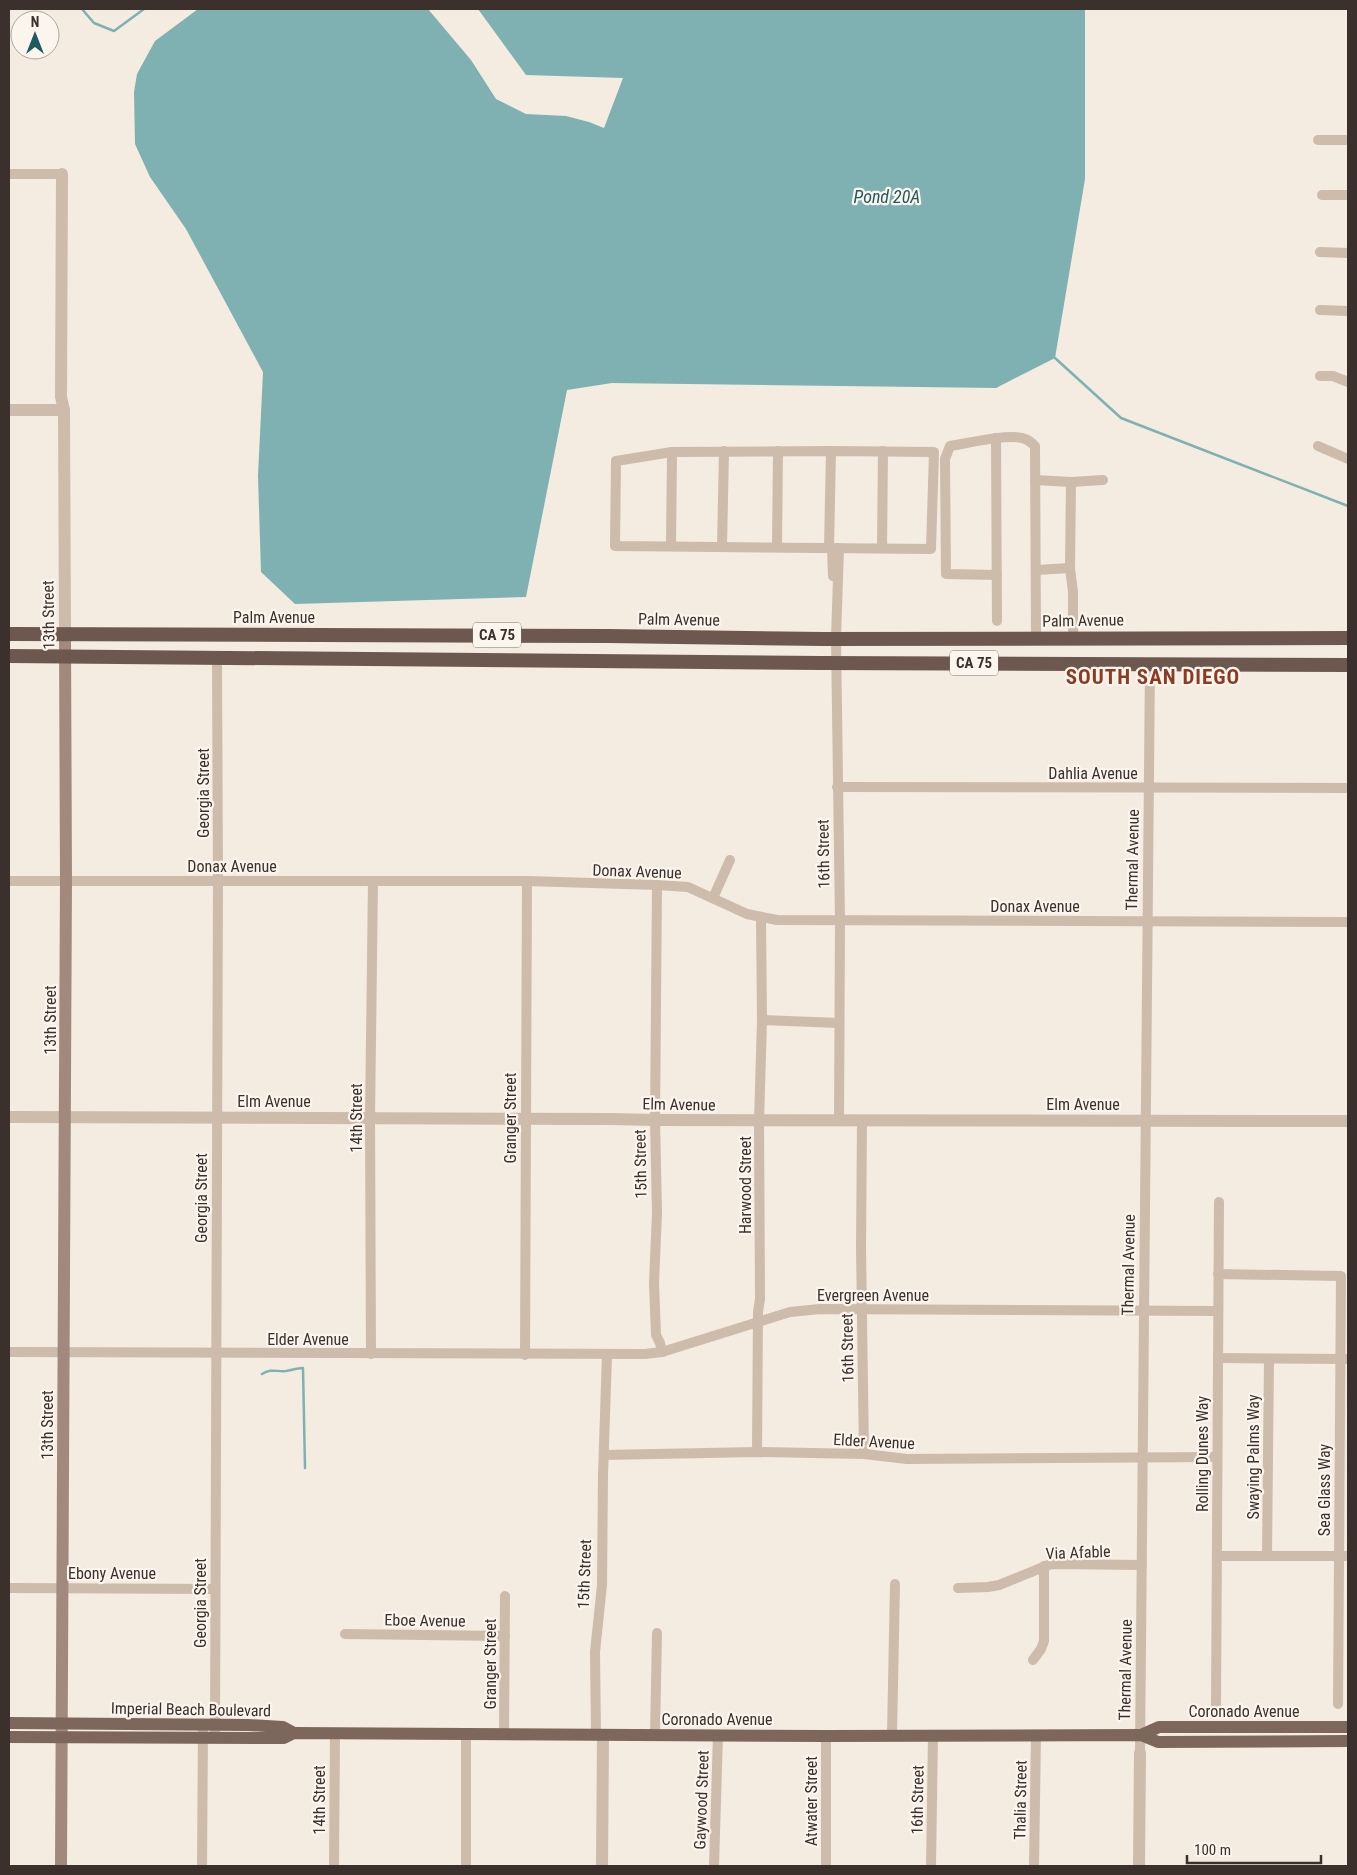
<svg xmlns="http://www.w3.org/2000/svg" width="1357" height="1875" viewBox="0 0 1357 1875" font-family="'Roboto Condensed',sans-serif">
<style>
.water{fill:#7fb0b2}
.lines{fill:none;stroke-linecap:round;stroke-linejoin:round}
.stream{stroke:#7fb0b2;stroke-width:2.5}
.minor{stroke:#cdbbac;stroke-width:10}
.tertiary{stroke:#cdbbac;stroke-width:12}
.secondary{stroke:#a18a7d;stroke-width:12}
.primary{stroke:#7d675c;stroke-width:12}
.trunk{stroke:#6c584f;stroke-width:14}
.labels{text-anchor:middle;stroke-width:4.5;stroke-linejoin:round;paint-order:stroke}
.shield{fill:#fbf5ee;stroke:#756b66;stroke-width:1}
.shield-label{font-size:15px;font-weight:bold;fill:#3b302b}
.street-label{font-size:16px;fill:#3b302b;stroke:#fbf5ee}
.water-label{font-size:18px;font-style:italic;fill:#1f5a5e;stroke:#fbf5ee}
.district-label{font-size:21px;font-weight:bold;letter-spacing:1px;fill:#8c3b22;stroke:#fbf5ee}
</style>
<rect width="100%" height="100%" fill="#f4ebe1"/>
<path class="water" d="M 198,9 L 428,9 L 471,60 L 496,99 L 526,114 L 566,116 L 589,122 L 604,128 L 623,78 L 526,75 L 478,9 L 1085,9 L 1085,179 L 1055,358 L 996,388 L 612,383 L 567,390 L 526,597 L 295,604 L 261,572 L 258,476 L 263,372 L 186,229 L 150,177 L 135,144 L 134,92 L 137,74 L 155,41 Z"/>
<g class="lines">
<g class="stream">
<path d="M 82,9 L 94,23 L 114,31 L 144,9"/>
<path d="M 1055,358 L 1121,418 L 1348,506"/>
<path d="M 262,1374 C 271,1368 277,1372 286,1371 C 292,1370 297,1368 303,1368 L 305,1468"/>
</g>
<g class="minor">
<path d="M 1318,140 L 1348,140"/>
<path d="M 9,174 L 62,174"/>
<path d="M 1322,195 L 1348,195"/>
<path d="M 1320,252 L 1348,253"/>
<path d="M 1320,310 L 1348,311"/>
<path d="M 1320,376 L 1333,376 L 1348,382"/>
<path d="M 996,438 L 997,621"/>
<path d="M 1318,446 L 1348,459"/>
<path d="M 831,451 L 934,452 L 931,549 L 615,546 L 616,461 L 672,452 Z"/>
<path d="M 1035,480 L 1071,482 L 1103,480"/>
<path d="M 1071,482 L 1070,568 L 1073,592 L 1073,638"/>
<path d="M 671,546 L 672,452"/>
<path d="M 722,547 L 724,451"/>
<path d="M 777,547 L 778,451"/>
<path d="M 829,548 L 831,451"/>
<path d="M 832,548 L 833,576"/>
<path d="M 882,548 L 883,451"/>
<path d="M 1036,570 L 1070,568"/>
<path d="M 997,575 L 946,574 L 945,459 L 950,446 C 969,443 1005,434 1022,438 C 1027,439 1031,442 1035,446 L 1036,638"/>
<path d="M 837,787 L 1348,788"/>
<path d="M 9,881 L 527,881 L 657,885 L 688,887 L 747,914 L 777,920 L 1348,922"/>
<path d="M 657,885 L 655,1120 L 657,1213 L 654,1283 L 656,1335 L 660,1343 L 662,1352"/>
<path d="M 713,898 L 730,860"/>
<path d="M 762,1020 L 839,1023"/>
<path d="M 839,1121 L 840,921 L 836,638 L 839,548"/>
<path d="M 862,1121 L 861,1248 L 864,1454"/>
<path d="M 1218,1274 L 1341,1276 L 1338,1704"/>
<path d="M 9,1352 L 645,1354 L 662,1352 L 790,1312 L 820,1309 L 1218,1311"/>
<path d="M 371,1354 L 370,1118 L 373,881"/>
<path d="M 525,1355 L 527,881"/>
<path d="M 1218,1358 L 1348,1359"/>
<path d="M 757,1452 L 758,1312 L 760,1299 L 759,1121 L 762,1021 L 761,918"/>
<path d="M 604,1455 L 757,1452 L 864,1454 L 907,1459 L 1217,1457"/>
<path d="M 1217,1556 L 1348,1556"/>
<path d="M 1267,1556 L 1269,1359"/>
<path d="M 9,1588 L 215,1589"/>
<path d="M 958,1588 L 988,1587 L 999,1585 L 1051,1564 L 1142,1565"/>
<path d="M 345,1634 L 505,1636"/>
<path d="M 1033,1660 L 1041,1649 L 1044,1641 L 1044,1566"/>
<path d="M 1216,1706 L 1219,1202"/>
<path d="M 215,1732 L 218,881 L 217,659"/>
<path d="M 504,1733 L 505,1596"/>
<path d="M 596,1735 L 595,1652 L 602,1585 L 603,1475 L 607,1355"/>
<path d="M 655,1735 L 657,1633"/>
<path d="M 892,1735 L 895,1584"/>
<path d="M 826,1736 L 826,1866"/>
<path d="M 1140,1753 L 1150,663"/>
<path d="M 202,1866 L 203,1730"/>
<path d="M 334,1866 L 335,1733"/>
<path d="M 466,1866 L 466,1733"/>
<path d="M 714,1866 L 718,1735"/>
<path d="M 931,1866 L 933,1735"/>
<path d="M 1034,1866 L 1036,1735"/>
</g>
<g class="tertiary">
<path d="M 62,174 L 61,397 L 64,410 L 65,634"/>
<path d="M 9,410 L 64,410"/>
<path d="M 9,1117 L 610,1119 L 655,1120 L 1348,1121"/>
<path d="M 602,1866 L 603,1735"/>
<path d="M 1139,1866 L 1140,1753"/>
</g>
<path class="secondary" d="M 61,1866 L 66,881 L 65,634"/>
<g class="primary">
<path d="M 9,1723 L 248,1725 L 283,1727 L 294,1733"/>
<path d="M 1141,1735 L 1159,1727 L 1348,1727"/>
<path d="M 9,1737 L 284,1738 L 294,1733 L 826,1736 L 1141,1735 L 1158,1742 L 1348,1741"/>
</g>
<g class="trunk">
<path d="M 9,634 L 608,636 L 823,639 L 1348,638"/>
<path d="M 9,656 L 821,663 L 1348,665"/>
</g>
</g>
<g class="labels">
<g class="shield">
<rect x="473" y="622.5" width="48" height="25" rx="4"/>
<rect x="950" y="650.5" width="48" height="25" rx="4"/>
</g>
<g class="shield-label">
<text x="497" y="640">CA 75</text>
<text x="974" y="668">CA 75</text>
</g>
<g class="street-label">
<text transform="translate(48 615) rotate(-91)" y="6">13th Street</text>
<text x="274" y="623">Palm Avenue</text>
<text transform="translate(679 619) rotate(1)" y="6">Palm Avenue</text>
<text transform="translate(1083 620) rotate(-1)" y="6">Palm Avenue</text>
<text x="1093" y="779">Dahlia Avenue</text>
<text transform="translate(203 793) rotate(-90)" y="6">Georgia Street</text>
<text transform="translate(823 854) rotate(-91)" y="6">16th Street</text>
<text transform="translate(1132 860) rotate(-89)" y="6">Thermal Avenue</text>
<text x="232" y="872">Donax Avenue</text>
<text transform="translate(637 871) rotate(2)" y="6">Donax Avenue</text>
<text x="1035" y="912">Donax Avenue</text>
<text transform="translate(50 1020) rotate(-90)" y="6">13th Street</text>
<text x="274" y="1107">Elm Avenue</text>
<text transform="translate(679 1104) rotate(1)" y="6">Elm Avenue</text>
<text x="1083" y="1110">Elm Avenue</text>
<text transform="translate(356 1118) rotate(-90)" y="6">14th Street</text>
<text transform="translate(510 1118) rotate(-90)" y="6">Granger Street</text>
<text transform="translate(640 1164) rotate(-91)" y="6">15th Street</text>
<text transform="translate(745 1185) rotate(-90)" y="6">Harwood Street</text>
<text transform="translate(201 1198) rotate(-90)" y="6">Georgia Street</text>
<text transform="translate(1128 1265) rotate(-89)" y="6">Thermal Avenue</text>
<text x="873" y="1301">Evergreen Avenue</text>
<text x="308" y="1345">Elder Avenue</text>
<text transform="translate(847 1348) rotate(-91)" y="6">16th Street</text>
<text transform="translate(47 1425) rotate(-90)" y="6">13th Street</text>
<text transform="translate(874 1441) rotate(3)" y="6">Elder Avenue</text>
<text transform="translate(1202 1454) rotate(-90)" y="6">Rolling Dunes Way</text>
<text transform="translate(1253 1457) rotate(-90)" y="6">Swaying Palms Way</text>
<text transform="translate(1324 1490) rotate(-90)" y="6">Sea Glass Way</text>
<text transform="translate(1078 1552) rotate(-2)" y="6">Via Afable</text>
<text x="112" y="1579">Ebony Avenue</text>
<text transform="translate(584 1574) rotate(-88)" y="6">15th Street</text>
<text transform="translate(200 1603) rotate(-90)" y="6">Georgia Street</text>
<text transform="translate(425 1620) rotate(1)" y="6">Eboe Avenue</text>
<text transform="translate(490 1664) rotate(-90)" y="6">Granger Street</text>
<text transform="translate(1125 1670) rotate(-89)" y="6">Thermal Avenue</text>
<text transform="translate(191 1709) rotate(1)" y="6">Imperial Beach Boulevard</text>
<text x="1244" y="1717">Coronado Avenue</text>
<text x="717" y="1725">Coronado Avenue</text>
<text transform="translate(319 1800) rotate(-90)" y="6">14th Street</text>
<text transform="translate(701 1800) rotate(-88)" y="6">Gaywood Street</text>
<text transform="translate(917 1800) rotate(-89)" y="6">16th Street</text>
<text transform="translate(1020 1800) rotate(-89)" y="6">Thalia Street</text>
<text transform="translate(811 1801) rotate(-90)" y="6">Atwater Street</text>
</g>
<g class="water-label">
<text x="887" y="203">Pond 20A</text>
</g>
<g class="district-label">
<text x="1153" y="684">SOUTH SAN DIEGO</text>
</g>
</g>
<rect width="1357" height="1875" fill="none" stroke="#3b302b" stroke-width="20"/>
<g transform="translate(35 35)"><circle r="24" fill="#fbf5ee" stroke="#aea6a0"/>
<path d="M0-4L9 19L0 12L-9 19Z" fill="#1f5a5e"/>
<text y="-8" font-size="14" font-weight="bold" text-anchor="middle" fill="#3b302b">N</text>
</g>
<path d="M1187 1855v8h134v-8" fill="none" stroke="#3b302b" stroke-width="2.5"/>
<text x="1194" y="1855" font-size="15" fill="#3b302b" stroke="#fbf5ee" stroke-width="4" paint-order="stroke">100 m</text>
</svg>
